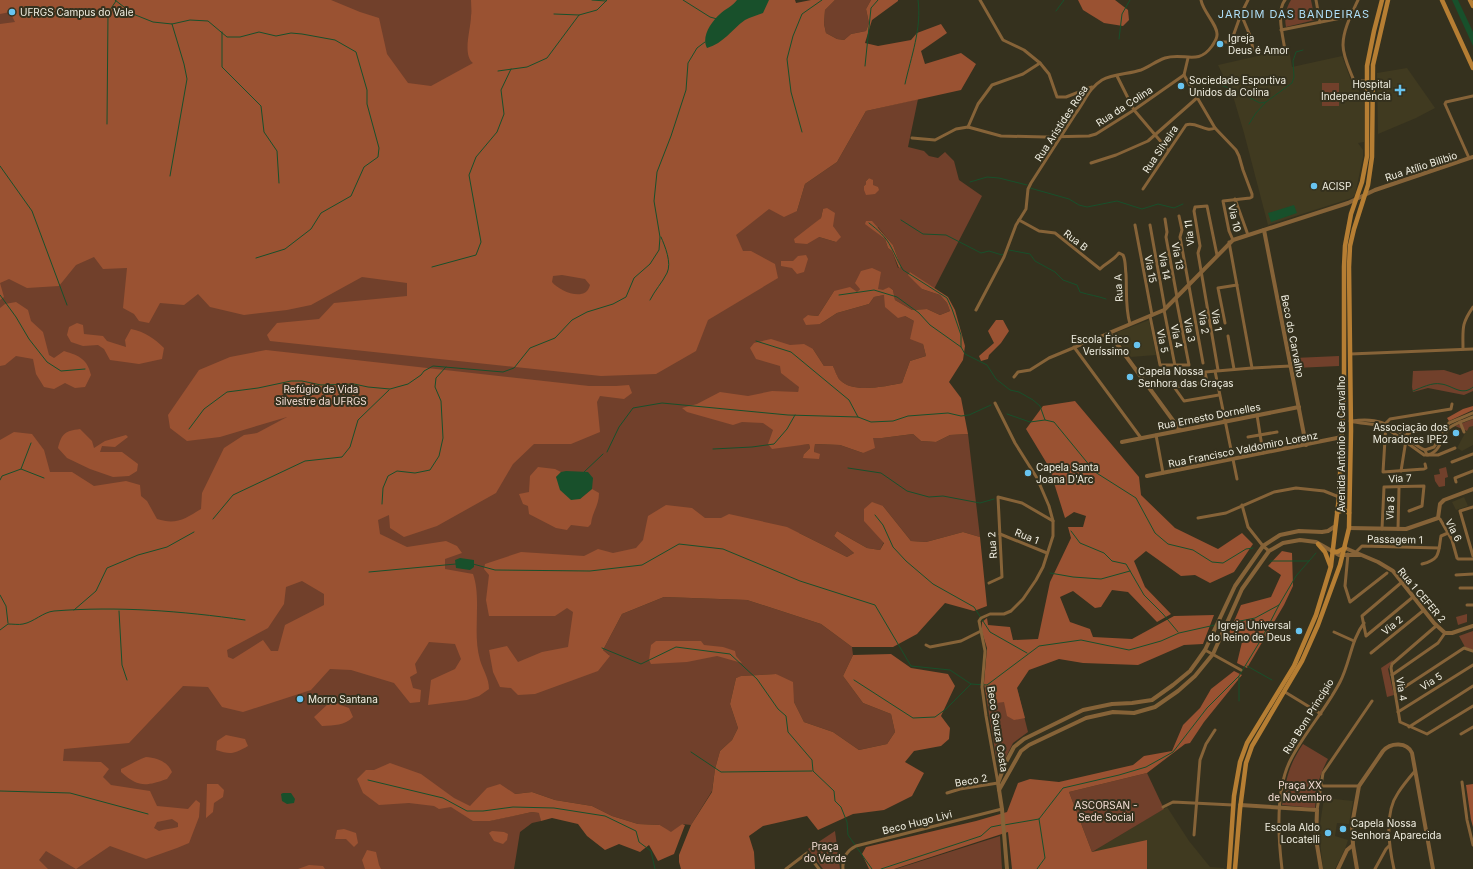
<svg xmlns="http://www.w3.org/2000/svg" width="1473" height="869" viewBox="0 0 1473 869" font-family="Inter,sans-serif">
<style>
.built{fill:#403a20}
.green{fill:#71402b;fill-rule:evenodd}
.forest{fill:#9a5232;fill-rule:evenodd}
.water{fill:#18502b}
.lines{fill:none;stroke-linecap:round;stroke-linejoin:round}
.stream{stroke:#18502b;stroke-width:1}
.minor{stroke:#866338;stroke-width:3}
.tertiary{stroke:#866338;stroke-width:4}
.secondary{stroke:#b67e33;stroke-width:4.5}
.poi-dot{fill:#68c4f0;stroke:#35311e;stroke-width:1.5}
.labels{text-anchor:middle;stroke-width:4;stroke-linejoin:round;paint-order:stroke}
.poi-label{font-size:10px;fill:#f1efe2;stroke:#35311e;text-anchor:start}
.street-label{font-size:10px;fill:#f1efe2;stroke:#35311e}
.park-label{font-size:10px;fill:#f5dfd6;stroke:#35311e}
.neighbourhood-label{font-size:11px;letter-spacing:1px;fill:#afdff8;stroke:#35311e}
</style>
<rect width="100%" height="100%" fill="#35311e"/>
<g class="built">
<path d="M 1289,49 L 1292,67 L 1342,56 L 1352,83 L 1356,85 L 1362,97 L 1364,97 L 1364,142 L 1358,143 L 1363,150 L 1363,157 L 1355,195 L 1352,198 L 1268,225 L 1244,133 L 1233,96 L 1218,65 Z"/>
<path d="M 1407,68 L 1435,108 L 1416,118 L 1378,134 L 1377,73 Z"/>
<path d="M 1149,320 L 1156,355 L 1131,357 L 1113,334 Z"/>
<path d="M 1469,426 L 1473,426 L 1473,445 L 1462,451 L 1457,448 Z"/>
<path d="M 1464,497 L 1468,506 L 1456,510 L 1452,502 Z"/>
<path d="M 1324,798 L 1353,801 L 1349,824 L 1337,823 L 1335,836 L 1348,840 L 1345,849 L 1335,869 L 1323,869 L 1319,831 Z"/>
<path d="M 1167,807 L 1189,841 L 1210,867 L 1224,868 L 1224,869 L 1102,869 L 1092,852 Z"/>
</g>
<g class="green">
<path d="M 0,0 L 786,0 L 797,211 L 805,184 L 837,162 L 866,111 L 918,99 L 908,147 L 924,151 L 929,156 L 938,158 L 945,152 L 954,161 L 959,180 L 982,196 L 934,289 L 910,272 L 922,289 L 940,295 L 947,303 L 950,311 L 940,315 L 927,309 L 912,310 L 895,300 L 893,290 L 889,287 L 883,291 L 860,289 L 857,293 L 834,291 L 818,316 L 808,315 L 820,324 L 837,313 L 869,304 L 874,297 L 884,295 L 905,316 L 914,321 L 923,344 L 926,356 L 910,361 L 902,383 C 886,386 853,394 840,380 C 837,377 835,371 833,366 L 824,366 L 813,349 L 798,392 L 794,392 L 795,445 L 809,444 L 810,448 L 804,454 L 814,452 L 815,444 L 840,445 L 863,453 L 873,438 L 882,438 L 913,434 L 921,441 L 936,442 L 950,435 L 968,434 L 980,537 L 963,532 L 926,542 L 911,541 L 883,506 L 884,542 L 880,550 L 867,548 L 837,531 L 834,536 L 854,553 L 847,557 L 799,533 L 679,544 L 572,649 L 609,655 L 603,650 L 622,614 L 664,597 L 747,600 L 821,624 L 852,647 L 853,655 L 843,676 L 863,703 L 891,714 L 895,732 L 887,744 L 859,750 L 833,732 L 804,722 L 794,702 L 776,674 L 742,676 L 736,678 L 730,704 L 738,728 L 732,740 L 720,751 L 715,769 L 712,791 L 691,825 L 682,824 L 671,833 L 660,825 L 638,824 L 612,816 L 592,806 L 555,800 L 532,792 L 515,794 L 489,821 L 532,812 L 540,813 L 541,821 L 532,823 L 520,832 L 514,869 L 0,869 ZM 869,178 L 872,180 L 873,185 L 864,190 L 864,186 L 866,184 L 866,181 ZM 823,209 L 833,226 L 836,242 L 819,237 L 811,227 L 821,218 ZM 878,227 L 893,245 L 901,267 L 898,268 L 892,251 L 888,248 L 885,239 L 875,231 Z"/>
<path d="M 835,0 L 871,0 L 866,9 L 869,23 L 866,31 L 851,34 L 844,40 L 837,39 L 826,33 L 824,24 L 825,10 Z"/>
<path d="M 1291,0 L 1311,0 L 1315,20 L 1286,27 C 1284,17 1286,8 1291,0 Z"/>
<rect x="1322" y="83" width="17" height="23"/>
<path d="M 1339,356 L 1339,366 L 1295,368 L 1294,358 Z"/>
<path d="M 1444,370 L 1460,375 L 1473,370 L 1473,391 L 1464,395 L 1428,388 L 1413,392 L 1412,387 L 1413,371 Z"/>
<path d="M 1473,419 L 1473,426 L 1469,427 L 1467,431 L 1455,426 Z"/>
<path d="M 1446,467 L 1448,477 L 1445,478 L 1445,486 L 1439,487 L 1435,481 L 1434,475 L 1440,474 L 1439,469 Z"/>
<path d="M 1467,614 L 1467,622 L 1458,625 L 1456,617 Z"/>
<path d="M 1473,631 L 1473,650 L 1465,647 L 1459,636 Z"/>
<path d="M 1393,660 L 1388,669 L 1394,695 L 1387,697 L 1381,668 Z"/>
<path d="M 984,683 L 1017,688 L 1028,732 L 1013,743 L 1005,759 L 1000,760 L 996,757 Z"/>
<path d="M 1303,744 L 1328,759 C 1318,777 1317,788 1315,808 L 1282,805 C 1286,780 1288,766 1303,744 Z"/>
<path d="M 1147,773 L 1164,809 L 1092,852 L 1069,792 Z"/>
<path d="M 835,831 L 840,869 L 823,869 L 808,849 Z"/>
<path d="M 1000,836 L 1002,869 L 896,869 Z"/>
</g>
<g class="forest">
<path d="M 0,0 L 331,0 L 360,12 L 379,18 L 387,54 L 408,83 L 431,86 L 473,63 C 462,54 471,29 471,16 C 472,11 471,5 471,0 L 795,0 L 796,3 L 811,0 L 835,0 L 825,10 L 824,24 L 826,33 L 837,39 L 844,40 L 851,34 L 866,31 L 869,23 L 866,9 L 871,0 L 898,0 L 898,1 L 872,20 L 865,43 L 878,46 L 911,40 L 917,33 L 941,24 L 947,33 L 921,51 L 925,64 L 961,53 L 976,64 L 961,90 L 866,111 L 837,162 L 805,184 L 797,211 L 784,217 L 769,209 L 736,235 L 743,251 L 751,251 L 775,264 L 778,278 L 708,320 L 696,351 L 656,374 L 601,376 L 270,341 L 267,335 L 277,323 L 319,319 L 334,303 L 407,296 L 407,283 L 362,277 L 311,305 L 287,310 L 244,315 L 210,307 L 198,294 L 184,305 L 160,303 L 149,323 L 139,321 L 134,314 L 123,308 L 127,268 L 103,269 L 94,257 L 76,265 L 59,286 L 27,288 L 9,279 L 0,283 L 4,297 L 0,300 L 0,24 L 15,22 L 10,12 L 0,14 ZM 562,275 L 585,279 L 590,285 C 586,303 559,291 552,282 L 553,276 Z"/>
<path d="M 1078,0 L 1115,0 L 1128,10 L 1129,20 L 1123,26 L 1104,23 L 1083,10 Z"/>
<path d="M 869,178 L 873,180 L 873,185 L 878,187 L 879,190 L 875,194 L 866,195 L 864,190 L 864,186 L 866,184 L 866,181 Z"/>
<path d="M 827,208 L 835,213 L 833,226 L 841,237 L 836,242 L 819,237 L 807,244 L 795,243 L 794,239 L 821,218 L 823,209 Z"/>
<path d="M 866,221 L 872,221 L 893,245 L 901,267 L 899,268 L 892,251 L 888,248 L 885,239 L 865,224 Z"/>
<path d="M 806,255 L 808,259 L 804,272 L 797,274 L 792,268 L 781,266 L 781,261 L 793,261 L 798,256 Z"/>
<path d="M 872,268 L 881,272 L 878,289 L 883,290 L 889,287 L 893,290 L 895,300 L 912,310 L 927,309 L 940,315 L 950,311 L 947,303 L 940,295 L 922,289 L 908,275 L 910,272 L 948,297 L 955,310 L 965,346 L 963,360 L 949,382 L 961,398 L 968,434 L 950,435 L 936,442 L 921,441 L 913,434 L 882,438 L 873,438 L 875,448 L 863,453 L 840,445 L 815,444 L 814,452 L 820,454 L 819,459 L 803,458 L 804,454 L 810,448 L 809,444 L 772,449 L 768,444 L 773,430 L 763,423 L 742,422 L 733,425 L 687,412 L 682,408 L 697,404 L 720,392 L 748,396 L 772,391 L 798,392 L 799,387 L 781,373 L 780,366 L 756,359 L 750,348 L 754,343 L 771,339 L 790,345 L 804,344 L 813,349 L 824,366 L 833,366 C 835,370 837,377 840,380 C 853,394 886,386 902,383 L 910,361 L 926,356 L 923,344 L 910,339 L 914,321 L 905,316 L 898,318 L 885,307 L 884,295 L 874,297 L 869,304 L 837,313 L 820,324 L 806,325 L 803,319 L 808,315 L 818,316 L 834,291 L 850,287 L 857,292 L 860,289 L 855,283 L 861,271 Z"/>
<path d="M 16,302 L 28,310 L 31,321 L 43,332 L 49,355 L 54,358 L 64,351 C 80,356 87,359 91,375 L 85,387 L 75,388 L 65,383 L 54,389 L 44,387 L 36,374 L 33,359 L 16,356 L 5,365 L 0,366 L 0,308 L 5,304 Z"/>
<path d="M 996,320 L 1003,320 L 1009,331 L 1001,343 L 989,355 L 988,359 L 981,361 L 979,356 L 994,343 L 988,331 Z"/>
<path d="M 77,323 L 83,325 L 84,334 L 103,336 L 107,341 L 126,347 L 125,340 L 131,329 C 145,332 154,338 164,348 L 162,359 L 139,364 L 110,360 L 104,349 L 98,345 L 83,346 L 71,342 L 67,335 L 69,327 Z"/>
<path d="M 266,350 L 589,386 L 616,386 L 629,385 L 632,393 L 624,399 L 600,396 L 597,402 L 600,432 L 571,444 L 534,444 L 513,464 L 496,493 L 437,526 L 404,537 L 390,528 L 389,515 L 378,520 L 380,534 L 407,547 L 446,541 L 457,546 L 462,553 L 445,559 L 445,569 L 473,574 C 482,599 472,633 480,660 C 483,670 489,678 489,689 L 479,696 L 467,700 L 428,705 L 431,680 L 455,669 L 461,659 L 455,644 L 429,642 L 415,664 L 417,673 L 410,677 L 413,688 L 421,690 L 420,702 L 410,703 L 394,683 L 351,670 L 330,669 L 311,690 L 243,712 L 222,707 L 208,687 L 183,686 L 129,743 L 64,749 L 63,761 L 101,762 L 109,769 L 103,777 L 111,785 L 150,791 L 157,806 L 188,809 L 196,800 L 200,803 L 199,817 L 189,843 L 177,848 L 146,859 L 110,846 L 76,869 L 46,851 L 39,860 L 48,869 L 0,869 L 0,440 L 14,432 L 32,434 L 44,450 L 50,472 L 72,472 L 94,486 L 126,481 L 140,485 L 141,496 L 147,501 L 157,519 C 176,525 185,519 201,509 L 202,493 L 224,448 L 244,435 L 257,433 L 287,417 L 220,437 L 187,441 L 170,428 L 168,415 L 199,370 L 230,357 ZM 302,581 L 324,594 L 324,605 L 285,625 L 278,651 L 271,651 L 263,640 L 233,659 L 228,657 L 227,650 L 268,628 L 284,604 L 286,587 ZM 172,819 L 178,823 L 178,827 C 171,829 165,829 159,831 L 154,828 L 157,822 Z"/>
<path d="M 1075,401 L 1139,477 L 1141,495 L 1175,528 L 1218,549 L 1242,533 L 1253,544 L 1234,572 L 1210,583 L 1195,575 L 1181,576 L 1146,551 L 1134,561 L 1145,587 L 1171,614 L 1157,622 L 1128,592 L 1112,590 L 1101,607 L 1095,608 L 1073,591 L 1060,597 L 1070,622 L 1090,629 L 1093,637 L 1132,639 L 1174,616 L 1214,615 L 1203,644 L 1184,645 L 1138,665 L 1083,663 L 1059,659 L 1029,670 L 1017,688 L 1025,718 L 1014,720 L 1007,716 L 1004,702 L 988,704 L 984,683 L 987,648 L 982,632 L 982,622 L 987,618 L 988,625 L 1010,627 L 1013,640 L 1038,639 L 1050,582 L 1071,538 L 1068,527 L 1083,527 L 1086,516 L 1074,512 L 1065,518 L 1049,467 L 1026,429 L 1043,406 Z"/>
<path d="M 1473,406 L 1473,410 L 1449,421 L 1447,418 L 1463,409 Z"/>
<path d="M 80,429 L 92,441 L 94,448 L 105,441 L 126,435 L 128,437 L 115,447 L 102,446 L 100,452 L 122,452 L 138,464 L 137,471 L 129,476 L 113,477 L 90,469 L 67,458 L 58,448 C 62,433 65,431 80,429 Z"/>
<path d="M 538,467 L 555,469 L 561,472 L 556,477 L 580,499 L 592,489 L 599,493 C 599,506 592,512 591,524 L 588,527 L 571,525 L 567,530 L 556,528 L 529,514 L 528,506 L 523,504 L 519,494 L 529,492 L 530,476 Z"/>
<path d="M 872,502 L 883,506 L 911,541 L 926,542 L 963,532 L 980,537 L 987,606 L 974,611 L 945,603 L 917,634 L 893,647 L 852,647 L 821,624 L 747,600 L 664,597 L 622,614 L 603,650 L 610,656 L 598,671 L 535,694 L 518,695 L 511,688 L 500,687 L 493,672 L 489,650 L 507,646 L 518,662 L 542,652 L 568,647 L 573,612 L 567,608 L 555,616 L 489,616 L 486,600 L 489,575 L 484,569 L 485,564 L 521,552 L 584,556 L 598,549 L 613,553 L 636,548 L 643,540 L 648,516 L 666,505 L 692,508 L 705,518 L 721,518 L 729,514 L 787,527 L 847,557 L 854,553 L 834,536 L 837,531 L 867,548 L 880,550 L 884,543 L 864,521 L 864,509 Z"/>
<path d="M 1282,551 L 1292,553 L 1293,586 L 1284,605 L 1247,668 L 1237,663 L 1242,642 L 1229,633 L 1241,605 L 1271,597 L 1281,575 L 1268,566 Z"/>
<path d="M 656,641 L 701,641 L 704,645 L 723,647 L 735,651 L 736,656 L 742,663 L 717,656 L 687,662 L 651,664 L 649,660 L 651,645 Z"/>
<path d="M 891,654 L 911,668 L 948,674 L 955,686 L 941,716 L 950,728 L 949,739 L 941,746 L 914,751 L 905,762 L 924,773 L 912,796 L 884,810 L 853,814 L 818,830 L 807,816 L 763,826 L 749,836 L 754,852 L 755,869 L 681,869 L 679,862 L 679,855 L 691,825 L 712,792 L 715,769 L 720,751 L 732,740 L 738,728 L 730,704 L 736,678 L 741,676 L 776,674 L 793,682 L 794,702 L 804,722 L 833,732 L 859,750 L 887,744 L 895,732 L 891,714 L 863,703 L 843,676 L 853,655 Z"/>
<path d="M 1234,671 L 1242,675 L 1204,722 L 1190,743 L 1185,744 L 1147,773 L 1069,792 L 1092,852 L 1147,840 L 1147,869 L 1012,869 L 1008,832 L 894,869 L 869,869 L 862,854 L 866,847 L 976,821 L 1007,812 L 1018,783 L 1030,779 L 1059,782 L 1133,765 L 1144,756 L 1172,751 L 1183,725 L 1200,708 L 1211,689 Z"/>
<path d="M 335,703 L 349,708 L 353,717 C 344,726 335,725 322,726 L 314,717 L 328,704 Z"/>
<path d="M 226,735 L 245,739 L 248,746 C 234,754 231,755 216,750 L 217,741 Z"/>
<path d="M 146,757 C 157,758 167,761 172,772 L 167,779 C 146,786 139,788 121,772 L 121,769 C 130,765 137,760 146,757 Z"/>
<path d="M 390,763 L 421,774 L 454,798 L 470,806 L 487,788 L 500,784 L 515,794 L 532,792 L 555,800 L 592,806 L 612,816 L 638,824 L 660,825 L 671,832 L 682,824 L 685,825 L 674,854 L 658,861 L 649,845 L 640,852 L 619,844 L 605,850 L 587,836 L 578,824 L 552,818 L 541,821 L 539,813 L 532,812 L 490,821 L 473,821 L 451,807 L 439,809 L 434,806 L 409,803 L 379,805 L 363,793 L 357,779 L 366,770 L 374,770 Z"/>
<path d="M 207,784 L 218,784 L 224,790 L 223,797 L 214,803 L 213,812 L 206,818 Z"/>
<path d="M 1473,784 L 1473,827 L 1471,820 L 1466,785 Z"/>
<path d="M 344,829 L 356,833 L 358,843 L 354,847 L 346,839 L 335,839 L 337,830 Z"/>
<path d="M 492,831 L 504,832 L 508,834 L 507,840 L 503,844 L 494,841 L 489,833 Z"/>
<path d="M 367,850 L 376,852 L 379,865 L 381,869 L 365,869 L 362,860 Z"/>
<path d="M 309,865 L 323,866 L 325,869 L 298,869 Z"/>
</g>
<g class="water">
<path d="M 737,0 L 769,0 L 763,13 C 758,15 750,17 745,20 C 731,30 724,43 707,48 C 701,37 711,22 720,14 C 725,9 733,6 737,0 Z"/>
<path d="M 1452,0 L 1458,0 L 1473,32 L 1473,46 Z"/>
<path d="M 1294,205 L 1297,213 L 1271,222 L 1268,213 Z"/>
<path d="M 566,471 L 588,472 L 593,478 L 592,489 L 580,499 L 571,500 L 560,490 L 556,477 L 561,472 Z"/>
<path d="M 460,558 L 474,560 L 474,567 L 470,570 L 456,568 L 455,560 Z"/>
<path d="M 283,793 L 291,793 L 295,799 L 294,803 L 287,804 L 282,801 L 281,794 Z"/>
</g>
<g class="lines">
<g class="stream">
<path d="M 115,0 L 133,14 L 153,22 L 172,24 L 190,20 L 208,21 L 227,37 L 240,37 L 259,32 L 276,36 L 291,33 L 302,34 L 335,40 L 356,52 L 367,90 L 367,104 L 379,148 L 378,157 L 364,167 L 351,196 L 321,213 L 311,229 L 285,249 L 256,258"/>
<path d="M 592,0 L 606,1"/>
<path d="M 683,0 L 710,17 L 717,19"/>
<path d="M 1056,11 L 1064,0"/>
<path d="M 554,14 L 579,15"/>
<path d="M 222,32 L 222,67 L 261,106 L 264,132 L 277,151 L 279,183"/>
<path d="M 1119,39 L 1122,14 L 1130,0"/>
<path d="M 865,66 L 871,8 L 878,0"/>
<path d="M 498,71 L 527,67 L 547,58 L 579,15 L 597,10 L 607,0"/>
<path d="M 1200,78 L 1232,89 L 1260,103 L 1266,102 L 1292,83 L 1294,77 L 1293,61 L 1296,52 L 1303,50"/>
<path d="M 905,84 C 911,57 922,28 918,0"/>
<path d="M 107,124 L 108,13 L 116,1"/>
<path d="M 1249,124 L 1256,113 L 1265,103"/>
<path d="M 802,132 L 791,92 L 787,59 L 793,36 L 802,14 L 822,0"/>
<path d="M 0,166 L 32,211 L 67,305"/>
<path d="M 170,176 L 187,79 L 184,64 L 172,24"/>
<path d="M 970,182 L 987,177 L 999,178 L 1027,185"/>
<path d="M 1030,188 L 1069,199 L 1079,205 L 1087,207 L 1117,201 L 1142,209 L 1158,204 L 1174,208 L 1183,204"/>
<path d="M 901,220 L 923,234 L 946,235 L 981,253 L 989,251 L 1002,255 L 1003,254"/>
<path d="M 869,223 C 878,230 886,237 891,247 C 895,254 898,262 903,270 L 947,298 L 952,309 L 961,335 L 961,347 L 965,354 L 987,365 L 996,379 L 1010,390 L 1019,392 L 1033,400 L 1040,406 L 1045,420 L 1054,422 L 1095,472 L 1136,498 L 1155,533 L 1168,544 L 1193,550 L 1212,562 L 1223,563 L 1246,549 L 1253,548"/>
<path d="M 1009,250 L 1030,254 L 1035,261 L 1055,272 L 1063,280 L 1077,285 L 1080,292 C 1089,295 1098,296 1106,299"/>
<path d="M 432,267 L 476,255 L 481,242 L 469,175 L 476,157 L 497,132 L 504,114 L 501,90 L 511,69"/>
<path d="M 0,295 L 16,317 L 29,339 L 47,362 L 61,371 L 85,369"/>
<path d="M 839,295 L 874,290 L 897,297 L 919,313 L 930,325 L 961,347"/>
<path d="M 650,300 C 655,290 662,283 667,273 C 672,263 665,246 661,237"/>
<path d="M 756,341 L 791,352 L 849,400 L 858,417"/>
<path d="M 1413,391 C 1421,388 1432,382 1441,384 C 1452,385 1462,397 1473,387"/>
<path d="M 1007,414 L 1030,422 L 1045,420"/>
<path d="M 189,429 L 204,409 L 227,392 L 258,388 L 291,381 L 302,381 L 321,385 L 354,384 L 368,387 L 390,389 L 408,384 L 421,375 L 424,371 L 433,366 L 503,372 L 514,368 L 530,348 L 555,338 L 572,320 L 587,312 L 613,304 L 626,297 L 634,278 L 650,264 L 659,250 L 660,237 L 654,201 L 657,172 L 671,136 L 686,90 L 688,63 L 697,48 L 705,42"/>
<path d="M 713,449 L 752,447 L 774,444 L 787,429 L 795,415"/>
<path d="M 607,452 L 619,427 L 633,408 L 662,403 L 788,415 L 858,417 L 871,422 L 893,421 L 908,416 L 948,413 L 961,416 L 969,415 L 991,405"/>
<path d="M 848,468 L 881,473 L 907,491 L 929,497 L 943,496 L 980,503 L 994,499"/>
<path d="M 21,469 L 31,443"/>
<path d="M 583,473 L 603,454"/>
<path d="M 0,480 L 2,476 L 21,469 L 44,478"/>
<path d="M 382,504 L 383,488 L 388,476 L 397,471 L 415,473 L 430,470 L 439,456 L 443,438 L 441,401 L 435,387 L 436,378 L 446,367"/>
<path d="M 875,515 L 883,525 L 893,547 L 906,561 L 933,584 L 974,607 L 990,632 L 1027,653"/>
<path d="M 213,519 L 233,495 L 305,461 L 342,457 L 350,447 L 358,420 L 389,390"/>
<path d="M 1071,531 L 1080,543 L 1104,553 L 1112,561 L 1126,564 L 1144,595 L 1163,614 L 1178,632"/>
<path d="M 1270,561 L 1309,561"/>
<path d="M 473,564 L 495,570 L 590,571 L 642,565 L 679,544 L 723,549 L 800,581 L 875,605 L 911,666 L 950,670 L 971,684 L 987,685 L 1039,646 L 1081,640 L 1129,650 L 1161,641 L 1179,633 L 1215,625"/>
<path d="M 369,572 L 456,564"/>
<path d="M 1050,573 L 1073,577 L 1101,579 L 1130,571"/>
<path d="M 0,595 L 6,606 L 8,623"/>
<path d="M 74,610 L 96,591 L 107,568 L 138,555 L 167,547 L 194,532"/>
<path d="M 119,611 L 122,665 L 127,680"/>
<path d="M 1230,623 L 1255,618 L 1279,605 L 1296,576 L 1316,553"/>
<path d="M 1218,625 L 1225,624"/>
<path d="M 0,630 L 8,624 C 13,624 19,625 23,624 C 34,622 43,612 54,611 C 118,606 182,611 245,620"/>
<path d="M 602,648 L 641,664 L 676,647 L 730,654 L 757,679 L 778,709 L 786,716 L 788,732 L 812,760 L 813,771 L 834,791 L 835,801 L 841,807 L 847,822 L 848,835 L 872,869"/>
<path d="M 1247,666 L 1272,680"/>
<path d="M 854,680 L 913,718 L 935,717 L 946,709 L 971,684"/>
<path d="M 1239,701 L 1239,677"/>
<path d="M 691,752 L 721,772 L 812,771"/>
<path d="M 368,780 L 443,798 L 467,811 L 483,811 L 513,807 L 554,808 L 605,816 L 636,831 L 639,842 L 651,851 L 655,869"/>
<path d="M 0,791 L 70,793 L 148,814"/>
<path d="M 1004,825 L 1039,819 L 1063,788 L 1119,775 L 1146,767 L 1173,752 L 1207,708 L 1239,676 L 1262,638 L 1279,605"/>
<path d="M 881,869 L 981,836 L 991,827 L 1001,825"/>
<path d="M 1037,869 L 1045,858 L 1039,819"/>
</g>
<g class="minor">
<path d="M 980,0 L 1003,40 L 1024,50 L 1040,63 L 1049,74 L 1057,97 L 1066,97 L 1092,87"/>
<path d="M 1316,0 L 1320,22"/>
<path d="M 1358,0 C 1352,13 1343,30 1343,45 C 1343,57 1350,70 1354,81 L 1366,81"/>
<path d="M 1241,14 L 1251,38 L 1253,50"/>
<path d="M 1281,30 L 1351,16"/>
<path d="M 1215,42 L 1231,42 L 1241,14 L 1248,0"/>
<path d="M 1285,50 C 1283,37 1276,11 1285,0"/>
<path d="M 1184,75 L 1215,128 L 1236,150 L 1239,156 L 1243,170 L 1252,194 L 1252,197 L 1250,198 L 1223,201 L 1229,231 L 1233,240"/>
<path d="M 1184,75 L 1188,58"/>
<path d="M 1117,76 L 1134,110 L 1168,150"/>
<path d="M 968,127 L 978,104 L 992,85 L 1023,74 L 1040,63"/>
<path d="M 912,138 L 935,140 L 956,129 L 968,127 L 1001,136 L 1046,137 L 1089,136 L 1096,134 L 1134,110 L 1184,75"/>
<path d="M 1469,158 L 1445,104 L 1446,102 L 1473,96"/>
<path d="M 1091,163 L 1116,155 L 1148,141 L 1198,97"/>
<path d="M 1143,189 L 1186,125 C 1196,121 1205,133 1215,128"/>
<path d="M 1235,199 L 1248,235"/>
<path d="M 1179,216 L 1182,230 L 1180,237 L 1203,363"/>
<path d="M 1165,219 L 1167,232 L 1166,237 L 1177,297"/>
<path d="M 1019,220 L 1039,231 L 1055,233 L 1100,269 C 1107,262 1113,261 1119,253 L 1123,255 C 1126,261 1125,268 1126,274 C 1127,290 1125,308 1130,324"/>
<path d="M 1135,225 L 1152,315"/>
<path d="M 1150,225 L 1165,309"/>
<path d="M 1229,242 L 1252,368"/>
<path d="M 1217,255 L 1207,206 L 1195,207 L 1194,211 L 1200,246 L 1198,253 L 1218,370"/>
<path d="M 976,310 L 1004,257 L 1016,225 L 1026,209 L 1028,189 L 1031,183 L 1076,113 C 1085,101 1089,88 1102,80 C 1113,74 1129,74 1141,70 C 1149,67 1156,61 1165,58 C 1184,52 1198,66 1212,46 C 1214,43 1217,39 1217,35 C 1218,25 1203,12 1201,0"/>
<path d="M 1164,310 L 1175,366"/>
<path d="M 1150,316 L 1160,365 L 1189,365 L 1176,298"/>
<path d="M 1225,323 L 1218,288 L 1237,285"/>
<path d="M 1228,336 L 1234,369"/>
<path d="M 1074,347 L 1141,438"/>
<path d="M 1463,349 C 1463,329 1461,324 1473,307"/>
<path d="M 1350,354 L 1473,349"/>
<path d="M 1215,371 L 1237,479"/>
<path d="M 1014,377 L 1018,372 L 1030,370 L 1049,358 L 1109,333"/>
<path d="M 1219,395 L 1184,401 L 1174,387 L 1207,382 L 1205,372 L 1252,368 L 1291,366"/>
<path d="M 1257,415 L 1263,453"/>
<path d="M 1350,421 C 1362,424 1374,423 1385,427 L 1424,455 C 1440,456 1441,437 1449,428 C 1455,423 1466,420 1473,417"/>
<path d="M 1352,421 C 1377,417 1390,424 1409,439 C 1414,443 1419,448 1425,450 L 1434,447 L 1449,423 L 1473,413"/>
<path d="M 1460,422 L 1464,432"/>
<path d="M 1156,435 L 1163,473"/>
<path d="M 1248,437 L 1277,432"/>
<path d="M 1425,450 L 1427,455 L 1438,455 L 1455,448"/>
<path d="M 1452,462 L 1473,454"/>
<path d="M 1425,464 L 1426,468 L 1424,469 L 1383,472 L 1386,423 L 1390,419 L 1451,409 L 1452,404"/>
<path d="M 1401,471 L 1407,434 L 1412,432 L 1433,428"/>
<path d="M 1456,482 L 1455,478 L 1473,471"/>
<path d="M 1242,505 L 1248,527 L 1263,546 L 1269,551"/>
<path d="M 1473,507 L 1460,511 L 1473,556"/>
<path d="M 1198,518 L 1226,513 L 1274,492 L 1296,488 L 1324,491 L 1339,497"/>
<path d="M 1438,518 L 1440,519 L 1452,540 L 1457,558 L 1458,559 L 1473,559"/>
<path d="M 1382,529 L 1384,487 L 1424,486 L 1422,506 L 1409,511"/>
<path d="M 1398,529 L 1399,488"/>
<path d="M 1000,534 L 1047,553"/>
<path d="M 1348,554 L 1345,586 L 1350,602 L 1387,573"/>
<path d="M 1354,554 L 1362,546 L 1439,548"/>
<path d="M 1422,564 C 1441,559 1438,553 1441,536 L 1448,533"/>
<path d="M 1456,575 L 1473,574"/>
<path d="M 1402,582 L 1362,616 L 1366,636 L 1413,597"/>
<path d="M 989,583 L 1002,577 L 998,497 L 1022,503 L 1053,521"/>
<path d="M 1460,588 L 1473,588"/>
<path d="M 1467,605 L 1473,605"/>
<path d="M 1436,626 L 1392,664 L 1391,668 L 1400,722 L 1427,734 L 1473,706"/>
<path d="M 1334,632 L 1354,641"/>
<path d="M 926,645 L 930,647 L 961,641 L 981,631"/>
<path d="M 1205,650 L 1241,670"/>
<path d="M 1371,653 L 1424,610"/>
<path d="M 1392,675 L 1438,643 L 1445,633"/>
<path d="M 1400,690 L 1464,648 L 1473,651"/>
<path d="M 1285,692 L 1321,714"/>
<path d="M 1398,712 L 1473,665"/>
<path d="M 1409,727 L 1473,686"/>
<path d="M 1461,734 L 1473,727"/>
<path d="M 1462,782 L 1467,820 L 1473,845"/>
<path d="M 1320,786 L 1359,786"/>
<path d="M 947,793 L 960,789 L 998,783 L 986,716 L 982,687 L 985,651 L 979,621 L 981,618 L 990,614 L 1004,614 L 1011,611 L 1023,599 L 1036,580 L 1043,567 L 1053,536 L 1053,521 L 1049,506 L 1037,478 L 1015,443 L 995,403"/>
<path d="M 1163,807 L 1173,802 L 1233,805"/>
<path d="M 1317,810 L 1323,773 L 1372,701"/>
<path d="M 1194,835 L 1200,760 L 1206,744 L 1215,730"/>
<path d="M 786,869 L 807,853 L 819,869"/>
<path d="M 843,869 C 842,858 846,851 856,846 L 1002,809"/>
<path d="M 1282,869 C 1278,836 1275,789 1291,759 C 1305,732 1326,709 1340,682 C 1350,663 1351,640 1364,623"/>
<path d="M 1375,869 L 1386,849 L 1389,846"/>
<path d="M 1394,869 C 1389,847 1384,813 1398,793 C 1403,785 1409,778 1415,771"/>
</g>
<g class="tertiary">
<path d="M 1264,230 L 1306,445"/>
<path d="M 1180,430 L 1109,333 L 1164,310 L 1233,240 L 1348,203 L 1375,190 L 1473,157"/>
<path d="M 1122,442 L 1299,407"/>
<path d="M 1147,476 L 1342,437"/>
<path d="M 1349,528 L 1406,529 L 1438,518 L 1440,504 L 1444,500 L 1473,489"/>
<path d="M 1345,548 L 1378,562 L 1393,571 L 1434,623 L 1445,633 L 1452,633 L 1473,626"/>
<path d="M 999,790 L 1021,751 L 1029,745 L 1086,718 L 1113,712 L 1134,713 L 1155,707 L 1178,691 L 1195,676 L 1213,654 L 1242,589 L 1269,551 L 1283,543 L 1300,540 L 1316,542 L 1339,555 L 1360,555"/>
<path d="M 1240,805 L 1317,810 L 1316,839 L 1321,869"/>
<path d="M 1007,869 L 1002,809 L 998,783 L 1005,764 L 1014,747 L 1024,739 L 1083,710 L 1112,704 L 1132,703 L 1152,700 L 1173,685 L 1190,671 L 1198,660 L 1205,650 L 1235,586 L 1263,546 L 1280,535 L 1299,531 L 1322,532 L 1328,531 L 1334,527"/>
<path d="M 1338,869 L 1347,850 L 1353,845"/>
<path d="M 1357,869 L 1353,845 L 1352,825 L 1359,786 L 1383,751 C 1391,742 1407,742 1412,753 L 1433,869"/>
</g>
<g class="secondary">
<path d="M 1442,0 L 1473,68"/>
<path d="M 1470,0 L 1473,6"/>
<path d="M 1337,512 L 1344,510 L 1349,513"/>
<path d="M 1318,544 L 1325,552 L 1330,565"/>
<path d="M 1332,551 L 1337,552 L 1345,548"/>
<path d="M 1229,869 L 1234,796 L 1240,762 L 1247,743 L 1294,666 L 1316,615 L 1331,566 L 1339,497 L 1344,386 L 1344,267 L 1345,246 L 1351,214 L 1362,182 L 1367,156 L 1367,66 L 1374,31 L 1382,0"/>
<path d="M 1235,869 L 1240,809 L 1246,763 L 1252,746 L 1302,661 L 1318,625 L 1340,565 L 1349,528 L 1351,431 L 1349,267 L 1350,246 L 1354,229 L 1368,185 L 1372,157 L 1373,65 L 1388,0"/>
</g>
</g>
<g class="poi-dot">
<circle cx="12" cy="12" r="4"/>
<circle cx="1220" cy="44" r="4"/>
<circle cx="1181" cy="86" r="4"/>
<path d="M1398 84h4v4h4v4h-4v4h-4v-4h-4v-4h4z"/>
<circle cx="1314" cy="186" r="4"/>
<circle cx="1137" cy="345" r="4"/>
<circle cx="1130" cy="377" r="4"/>
<circle cx="1456" cy="433" r="4"/>
<circle cx="1028" cy="473" r="4"/>
<circle cx="1299" cy="631" r="4"/>
<circle cx="300" cy="699" r="4"/>
<circle cx="1343" cy="829" r="4"/>
<circle cx="1328" cy="833" r="4"/>
</g>
<g class="labels">
<g class="poi-label">
<text x="20" y="16">UFRGS Campus do Vale</text>
<text x="1228" y="42">Igreja<tspan x="1228" dy="12">Deus é Amor</tspan></text>
<text x="1189" y="84">Sociedade Esportiva<tspan x="1189" dy="12">Unidos da Colina</tspan></text>
<text x="1391" y="88" text-anchor="end">Hospital<tspan x="1391" dy="12">Independência</tspan></text>
<text x="1322" y="190">ACISP</text>
<text x="1129" y="343" text-anchor="end">Escola Érico<tspan x="1129" dy="12">Veríssimo</tspan></text>
<text x="1138" y="375">Capela Nossa<tspan x="1138" dy="12">Senhora das Graças</tspan></text>
<text x="1448" y="431" text-anchor="end">Associação dos<tspan x="1448" dy="12">Moradores IPE2</tspan></text>
<text x="1036" y="471">Capela Santa<tspan x="1036" dy="12">Joana D'Arc</tspan></text>
<text x="1291" y="629" text-anchor="end">Igreja Universal<tspan x="1291" dy="12">do Reino de Deus</tspan></text>
<text x="308" y="703">Morro Santana</text>
<text x="1351" y="827">Capela Nossa<tspan x="1351" dy="12">Senhora Aparecida</tspan></text>
<text x="1320" y="831" text-anchor="end">Escola Aldo<tspan x="1320" dy="12">Locatelli</tspan></text>
</g>
<g class="street-label">
<text transform="translate(1124 106) rotate(-33)" y="4">Rua da Colina</text>
<text transform="translate(1061 123) rotate(-57)" y="4">Rua Aristides Rosa</text>
<text transform="translate(1160 149) rotate(-56)" y="4">Rua Silveira</text>
<text transform="translate(1421 166) rotate(-18)" y="4">Rua Atílio Bilibio</text>
<text transform="translate(1235 218) rotate(77)" y="4">Via 10</text>
<text transform="translate(1189 233) rotate(-96)" y="4">Via 11</text>
<text transform="translate(1076 240) rotate(38)" y="4">Rua B</text>
<text transform="translate(1178 256) rotate(79)" y="4">Via 13</text>
<text transform="translate(1165 266) rotate(80)" y="4">Via 14</text>
<text transform="translate(1151 269) rotate(79)" y="4">Via 15</text>
<text transform="translate(1118 288) rotate(-93)" y="4">Rua A</text>
<text transform="translate(1217 320) rotate(80)" y="4">Via 1</text>
<text transform="translate(1204 322) rotate(80)" y="4">Via 2</text>
<text transform="translate(1190 330) rotate(79)" y="4">Via 3</text>
<text transform="translate(1177 336) rotate(79)" y="4">Via 4</text>
<text transform="translate(1293 336) rotate(79)" y="4">Beco do Carvalho</text>
<text transform="translate(1163 341) rotate(79)" y="4">Via 5</text>
<text transform="translate(1209 416) rotate(-11)" y="4">Rua Ernesto Dornelles</text>
<text transform="translate(1341 444) rotate(-90)" y="4">Avenida Antônio de Carvalho</text>
<text transform="translate(1243 449) rotate(-11)" y="4">Rua Francisco Valdomiro Lorenz</text>
<text transform="translate(1400 478) rotate(-3)" y="4">Via 7</text>
<text transform="translate(1390 508) rotate(-87)" y="4">Via 8</text>
<text transform="translate(1454 530) rotate(63)" y="4">Via 6</text>
<text transform="translate(1027 536) rotate(22)" y="4">Rua 1</text>
<text transform="translate(1395 539) rotate(1)" y="4">Passagem 1</text>
<text transform="translate(992 545) rotate(-94)" y="4">Rua 2</text>
<text transform="translate(1422 595) rotate(50)" y="4">Rua 1 CEFER 2</text>
<text transform="translate(1392 625) rotate(-39)" y="4">Via 2</text>
<text transform="translate(1431 681) rotate(-32)" y="4">Via 5</text>
<text transform="translate(1402 689) rotate(80)" y="4">Via 4</text>
<text transform="translate(1308 716) rotate(-58)" y="4">Rua Bom Princípio</text>
<text transform="translate(998 729) rotate(81)" y="4">Beco Souza Costa</text>
<text transform="translate(971 780) rotate(-10)" y="4">Beco 2</text>
<text transform="translate(917 822) rotate(-14)" y="4">Beco Hugo Livi</text>
</g>
<g class="park-label">
<text x="321" y="393">Refúgio de Vida<tspan x="321" dy="12">Silvestre da UFRGS</tspan></text>
<text x="1300" y="789">Praça XX<tspan x="1300" dy="12">de Novembro</tspan></text>
<text x="1106" y="809">ASCORSAN -<tspan x="1106" dy="12">Sede Social</tspan></text>
<text x="825" y="850">Praça<tspan x="825" dy="12">do Verde</tspan></text>
</g>
<g class="neighbourhood-label">
<text x="1294" y="18">JARDIM DAS BANDEIRAS</text>
</g>
</g>
</svg>
